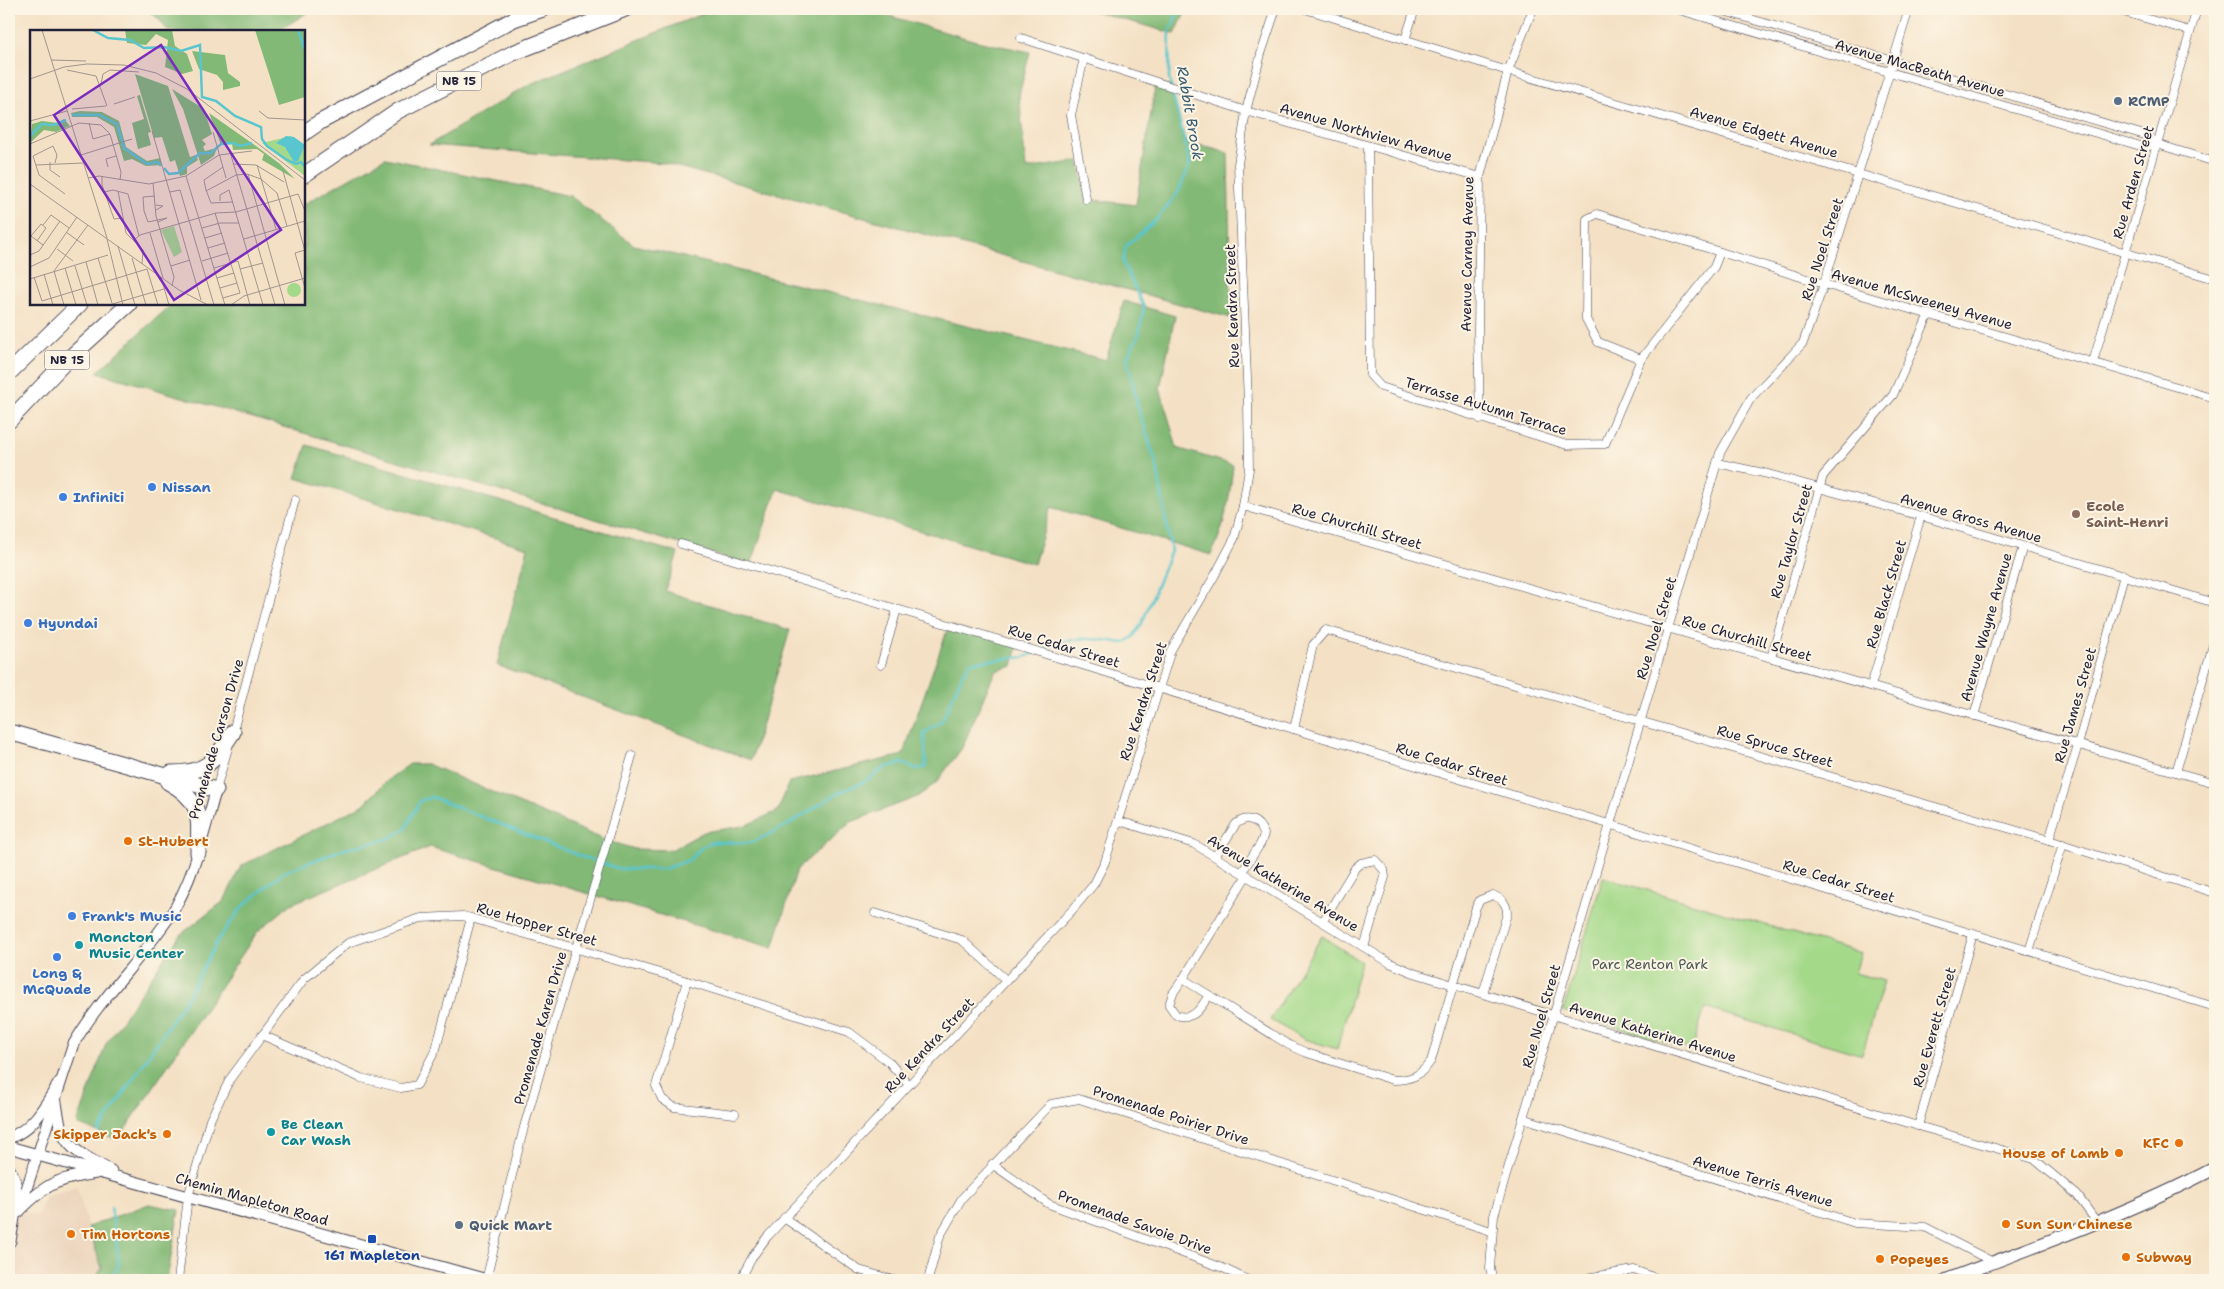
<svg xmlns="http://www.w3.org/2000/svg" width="2224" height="1289" viewBox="0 0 2224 1289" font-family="'Shantell Sans',sans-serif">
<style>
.built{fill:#ebd2b9}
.green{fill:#a4d98a;stroke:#637e62}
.forest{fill:#83b976;stroke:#526e58}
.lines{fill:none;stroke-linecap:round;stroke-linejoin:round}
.stream{stroke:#59c6cf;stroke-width:2.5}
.minor-casing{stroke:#423f50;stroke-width:9}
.tertiary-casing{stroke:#423f50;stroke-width:12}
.secondary-casing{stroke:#423f50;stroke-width:13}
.primary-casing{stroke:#423f50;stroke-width:14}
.motorway-casing{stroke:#423f50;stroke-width:17}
.minor{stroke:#fff;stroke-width:8}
.tertiary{stroke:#fff;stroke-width:10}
.secondary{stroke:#fff;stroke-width:11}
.primary{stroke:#fff;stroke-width:12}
.motorway{stroke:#fff;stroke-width:15}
.service-dot{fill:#5c6f8a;stroke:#fcf5e5;stroke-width:2}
.shop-dot{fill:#3f7fe0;stroke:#fcf5e5;stroke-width:2}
.education-dot{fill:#8d6e63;stroke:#fcf5e5;stroke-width:2}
.food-dot{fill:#e8710a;stroke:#fcf5e5;stroke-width:2}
.culture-dot{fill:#0f9aa8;stroke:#fcf5e5;stroke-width:2}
.transit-dot{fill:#1a4fb4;stroke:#fcf5e5;stroke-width:2}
.labels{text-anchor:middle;stroke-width:4;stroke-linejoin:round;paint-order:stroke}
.shield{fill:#fcf5e5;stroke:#63616e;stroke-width:1}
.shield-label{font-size:12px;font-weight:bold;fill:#22223b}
.street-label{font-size:14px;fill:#22223b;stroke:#fcf5e5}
.service-label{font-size:14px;font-weight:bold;fill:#4e5e75;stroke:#fcf5e5;text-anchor:start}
.shop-label{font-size:14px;font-weight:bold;fill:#366cbe;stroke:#fcf5e5;text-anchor:start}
.education-label{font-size:14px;font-weight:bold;fill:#785e54;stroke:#fcf5e5;text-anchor:start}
.food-label{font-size:14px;font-weight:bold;fill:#c56008;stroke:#fcf5e5;text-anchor:start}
.culture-label{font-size:14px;font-weight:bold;fill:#0d838f;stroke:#fcf5e5;text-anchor:start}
.park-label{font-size:14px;fill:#495953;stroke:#fcf5e5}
.transit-label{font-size:14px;font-weight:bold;fill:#164399;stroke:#fcf5e5}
.water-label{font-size:15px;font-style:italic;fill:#355b6f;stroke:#fcf5e5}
.inset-river{fill:none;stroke:#59c6cf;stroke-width:2.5}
.inset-road{fill:none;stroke:#a0958e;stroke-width:1}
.view{fill:#7b2cbf;fill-opacity:0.15;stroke:#7b2cbf;stroke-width:2.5}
.inset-edge{fill:none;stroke:#22223b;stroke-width:2.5}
</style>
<rect width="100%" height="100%" fill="#fcf5e5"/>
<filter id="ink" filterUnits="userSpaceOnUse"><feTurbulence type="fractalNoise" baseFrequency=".02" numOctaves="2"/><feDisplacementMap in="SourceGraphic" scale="10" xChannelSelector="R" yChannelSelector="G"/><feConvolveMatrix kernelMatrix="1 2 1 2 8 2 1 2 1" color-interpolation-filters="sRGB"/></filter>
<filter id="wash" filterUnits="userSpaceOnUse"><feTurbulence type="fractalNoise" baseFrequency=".0096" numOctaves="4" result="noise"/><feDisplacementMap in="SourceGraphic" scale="20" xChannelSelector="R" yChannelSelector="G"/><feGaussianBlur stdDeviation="1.12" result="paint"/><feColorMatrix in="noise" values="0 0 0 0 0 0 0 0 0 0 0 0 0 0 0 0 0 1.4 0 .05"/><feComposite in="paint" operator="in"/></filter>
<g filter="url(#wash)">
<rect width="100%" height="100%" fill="#f4e1c5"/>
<path class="built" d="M 77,1187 L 88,1227 L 102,1268 L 94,1280 L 9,1280 L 9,1208 L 37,1216 L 46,1196 Z"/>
<g class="green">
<path d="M 1603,877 L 1861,953 L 1855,973 L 1884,981 L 1862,1055 L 1705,1008 L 1692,1050 L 1563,1011 Z"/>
<path d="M 1322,936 L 1361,962 L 1337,1049 L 1304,1039 L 1270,1020 Z"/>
</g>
<g class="forest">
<path d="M 146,9 L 313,9 L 278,31 L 168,31 L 159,19 Z"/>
<path d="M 714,9 L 865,9 L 976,41 L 1030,52 L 1019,95 L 1026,169 L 1079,161 L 1086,199 L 1136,205 L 1156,82 L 1171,87 L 1185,141 L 1228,153 L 1231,318 L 664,163 L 429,145 L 528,85 Z"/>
<path d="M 1086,9 L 1187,9 L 1175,34 Z"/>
<path d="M 385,158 L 570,196 L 634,245 L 1106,360 L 1124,301 L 1175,316 L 1160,388 L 1177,448 L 1233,465 C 1230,495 1225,528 1211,555 L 1051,507 L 1034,564 L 777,489 L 751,565 L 97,372 L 172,304 L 304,304 L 304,204 Z"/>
<path d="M 307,445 L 678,553 L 665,591 L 790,630 L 751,760 L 497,665 L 528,548 L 296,478 Z"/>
<path d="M 949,625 L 1018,645 L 1013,666 L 995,671 L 962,748 L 936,783 L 917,797 L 851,822 L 797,869 L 773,948 L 430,847 L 291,904 L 257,932 L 118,1140 L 77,1124 L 106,1044 L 180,935 L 224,901 L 241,866 L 363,805 L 390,778 L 410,764 L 427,764 L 607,841 L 635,849 L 671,850 L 704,832 L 744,826 L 778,811 L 789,782 L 903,755 Z"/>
<path d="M 149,1204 L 179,1210 L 167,1280 L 94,1280 L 102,1268 L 88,1227 Z"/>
</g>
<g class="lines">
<g class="stream">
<path d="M 9,25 L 18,9"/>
<path d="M 1040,651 C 1077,635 1085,637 1124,643 L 1133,637 L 1142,623 L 1171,551 L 1157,466 L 1139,411 L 1127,358 L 1139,334 L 1144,307 L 1123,262 L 1126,246 L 1156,220 L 1178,193 L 1190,164 L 1169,78 L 1170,30 L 1179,9"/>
<path d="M 98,1132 L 188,996 L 219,938 L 243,906 L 284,872 L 341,850 L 388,839 L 405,829 L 420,801 L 432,797 L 580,856 L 620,869 L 664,869 L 689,860 L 702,847 L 713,842 L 751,843 L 788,825 L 838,793 L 866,781 L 886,767 L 902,763 L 916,769 L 926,767 L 924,733 L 942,721 L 963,673 L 971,662 L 1025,657 L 1035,653"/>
<path d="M 111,1207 L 119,1263 L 112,1280"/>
</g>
</g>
</g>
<g filter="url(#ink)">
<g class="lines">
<defs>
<g id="minor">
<path d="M 1305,9 L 1508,71 L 2215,279"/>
<path d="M 1676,9 L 2144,147 L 2157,144"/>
<path d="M 1717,9 L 2148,136 L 2157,144 L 2215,162"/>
<path d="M 2113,9 L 2190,31"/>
<path d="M 1021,38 L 1246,111 L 1480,177"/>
<path d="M 1405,40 L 1415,9"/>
<path d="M 1084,58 L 1071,115 L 1086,199"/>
<path d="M 1368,146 L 1370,375 L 1381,387 L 1567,445 L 1605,444 L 1641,359 L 1714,267 L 1720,252"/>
<path d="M 1641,359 L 1598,342 L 1586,319 L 1587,219 L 1597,214 L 1824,284 L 2215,398"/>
<path d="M 2093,362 L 2197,9"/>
<path d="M 1480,419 L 1478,335 L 1480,177 L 1508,71 L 1533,9"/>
<path d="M 1717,463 L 1768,474 L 1921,516 L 2215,603"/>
<path d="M 1243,506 L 1901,695 L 2215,783"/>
<path d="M 681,544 L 2215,1007"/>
<path d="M 1771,658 L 1823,476 L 1893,395 L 1929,314"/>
<path d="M 881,665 L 897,609"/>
<path d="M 1871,686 L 1921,516"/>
<path d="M 1974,716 L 2023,546"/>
<path d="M 1294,729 L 1313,645 L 1326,630 L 2049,840 L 2215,893"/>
<path d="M 232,735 L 295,500"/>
<path d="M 2176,772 L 2215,638"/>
<path d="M 216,790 L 228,748"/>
<path d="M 1119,821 L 1194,844 L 1390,963 L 1414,973 L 1918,1126 L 2034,1159 L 2077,1195 L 2096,1221"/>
<path d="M 2049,840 L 2078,745 L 2124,575"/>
<path d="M 1216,855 L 1236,824 C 1248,814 1259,821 1264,834 L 1261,843 L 1242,872"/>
<path d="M 1247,875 L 1183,979 L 1289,1045 L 1307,1053 L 1393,1080 C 1412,1080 1421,1075 1431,1061 L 1476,907 L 1480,900 L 1493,895 C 1502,899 1507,903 1507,914 L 1483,993"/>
<path d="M 875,913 L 962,940 L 1006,980"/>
<path d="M 1323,921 L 1355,868 L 1361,863 L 1375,860 L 1384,870 L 1385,877 L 1364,947"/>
<path d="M 2029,951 L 2063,844"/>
<path d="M 1183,979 L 1173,993 L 1169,1005 L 1176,1015 C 1194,1021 1200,1009 1209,995"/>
<path d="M 687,981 L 656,1086 L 662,1099 L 674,1107 L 735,1114"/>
<path d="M 262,1035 L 361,1078 L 401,1088 L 417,1085 L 436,1049 L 471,918"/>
<path d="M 1523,1118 L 1855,1223 L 1925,1227 L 1993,1262"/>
<path d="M 1918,1126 L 1973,934"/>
<path d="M 992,1164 L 1049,1204 L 1223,1268 L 1248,1280"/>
<path d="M 784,1218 L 859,1270 L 894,1280"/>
<path d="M 1961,1275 L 1981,1280"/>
<path d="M 178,1280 L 188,1197 L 210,1120 L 230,1079 L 304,979 L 348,943 L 421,918 L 463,916 L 471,918 L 687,981 L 849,1032 L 889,1062 L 909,1085"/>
<path d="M 486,1280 L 524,1127 L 632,756"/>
<path d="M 740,1280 L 753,1256 L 767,1237 L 1075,907 L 1094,884 L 1105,862 L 1171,650 L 1215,575 L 1234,539 L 1243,506 L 1249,469 L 1248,402 L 1238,164 L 1246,111 L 1261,54 L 1276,9"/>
<path d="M 928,1280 L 940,1236 L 962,1198 L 1051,1104 L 1079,1099 L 1491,1231"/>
<path d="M 1493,1280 L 1490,1268 L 1494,1216 L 1720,453 L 1751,398 L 1803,343 L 1824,284 L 1909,9"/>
<path d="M 1582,1280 L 1592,1277 L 1634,1270 L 1661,1280"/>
</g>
<path id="tertiary" d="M 19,1212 L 73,1045 C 100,998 140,961 170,916 C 194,879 204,832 216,790"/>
<g id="secondary">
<path d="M 55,1097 C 58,1111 58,1128 66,1139 C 75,1154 96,1162 111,1171"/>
<path d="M 9,1138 C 35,1128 46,1104 60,1082"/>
<path d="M 9,1147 L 487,1280"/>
<path d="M 9,1169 C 23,1187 13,1220 10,1241"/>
<path d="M 19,1211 C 47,1183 57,1179 96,1173"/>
</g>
<path id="primary" d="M 1946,1280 C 2036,1246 2130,1213 2215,1168"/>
<g id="motorway">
<path d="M 304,133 L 320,122 L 514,19 L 543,9"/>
<path d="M 304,175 L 398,111 L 513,53 L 625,9"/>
<path d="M 9,373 L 80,304"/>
<path d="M 9,421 L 64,363 L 129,304"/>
<path d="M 9,732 L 216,790"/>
<path d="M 171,773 C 208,773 214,761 233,732"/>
<path d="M 168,782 C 203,801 199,817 198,853"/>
</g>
</defs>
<use href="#minor" class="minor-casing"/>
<use href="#tertiary" class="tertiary-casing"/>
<use href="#secondary" class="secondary-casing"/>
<use href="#primary" class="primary-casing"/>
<use href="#motorway" class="motorway-casing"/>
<use href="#minor" class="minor"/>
<use href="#tertiary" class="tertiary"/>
<use href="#secondary" class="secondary"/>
<use href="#primary" class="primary"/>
<use href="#motorway" class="motorway"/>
</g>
</g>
<g class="service-dot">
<circle cx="2118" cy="101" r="5"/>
<circle cx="459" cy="1225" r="5"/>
</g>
<g class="shop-dot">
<circle cx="152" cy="487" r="5"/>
<circle cx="63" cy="497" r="5"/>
<circle cx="28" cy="623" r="5"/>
<circle cx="72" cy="916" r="5"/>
<circle cx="57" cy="957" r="5"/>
</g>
<circle class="education-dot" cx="2076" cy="514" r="5"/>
<g class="food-dot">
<circle cx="128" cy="841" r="5"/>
<circle cx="167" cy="1134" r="5"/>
<circle cx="2179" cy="1143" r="5"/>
<circle cx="2119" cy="1153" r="5"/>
<circle cx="2006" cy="1224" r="5"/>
<circle cx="71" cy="1234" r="5"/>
<circle cx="2126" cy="1257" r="5"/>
<circle cx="1880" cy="1259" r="5"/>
</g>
<g class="culture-dot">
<circle cx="79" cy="945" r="5"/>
<circle cx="271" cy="1132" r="5"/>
</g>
<rect class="transit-dot" x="367" y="1234" width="10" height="10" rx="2.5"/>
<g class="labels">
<g class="shield">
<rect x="436.5" y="71.5" width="45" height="19" rx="4"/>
<rect x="44.5" y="350.5" width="45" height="19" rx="4"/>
</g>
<g class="shield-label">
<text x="459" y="85">NB 15</text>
<text x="67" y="364">NB 15</text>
</g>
<g class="street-label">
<text transform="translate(1920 68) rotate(16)" y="5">Avenue MacBeath Avenue</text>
<text transform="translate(1366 132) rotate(16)" y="5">Avenue Northview Avenue</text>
<text transform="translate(1764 132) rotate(16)" y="5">Avenue Edgett Avenue</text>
<text transform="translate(2133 182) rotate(-74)" y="5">Rue Arden Street</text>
<text transform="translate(1822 249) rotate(-72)" y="5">Rue Noel Street</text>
<text transform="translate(1467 254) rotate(-89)" y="5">Avenue Carney Avenue</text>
<text transform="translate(1922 299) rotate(16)" y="5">Avenue McSweeney Avenue</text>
<text transform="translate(1232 306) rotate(-92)" y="5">Rue Kendra Street</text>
<text transform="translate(1486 406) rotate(17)" y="5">Terrasse Autumn Terrace</text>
<text transform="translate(1971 518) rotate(16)" y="5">Avenue Gross Avenue</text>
<text transform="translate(1357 526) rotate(16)" y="5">Rue Churchill Street</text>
<text transform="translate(1791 541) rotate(-74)" y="5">Rue Taylor Street</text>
<text transform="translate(1886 594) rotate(-74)" y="5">Rue Black Street</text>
<text transform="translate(1986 627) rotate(-74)" y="5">Avenue Wayne Avenue</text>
<text transform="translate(1656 628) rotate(-73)" y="5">Rue Noel Street</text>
<text transform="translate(1747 638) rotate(16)" y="5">Rue Churchill Street</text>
<text transform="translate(1064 646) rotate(17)" y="5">Rue Cedar Street</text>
<text transform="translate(1143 701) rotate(-72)" y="5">Rue Kendra Street</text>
<text transform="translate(2075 705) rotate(-74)" y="5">Rue James Street</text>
<text transform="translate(216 739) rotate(-74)" y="5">Promenade Carson Drive</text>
<text transform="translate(1775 746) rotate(16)" y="5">Rue Spruce Street</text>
<text transform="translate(1452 764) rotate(17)" y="5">Rue Cedar Street</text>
<text transform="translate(1839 881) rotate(17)" y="5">Rue Cedar Street</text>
<text transform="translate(1283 883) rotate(31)" y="5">Avenue Katherine Avenue</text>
<text transform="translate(537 924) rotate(16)" y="5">Rue Hopper Street</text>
<text transform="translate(1541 1016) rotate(-74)" y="5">Rue Noel Street</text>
<text transform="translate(1934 1027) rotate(-74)" y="5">Rue Everett Street</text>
<text transform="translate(540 1028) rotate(-74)" y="5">Promenade Karen Drive</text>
<text transform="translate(1653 1032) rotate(17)" y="5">Avenue Katherine Avenue</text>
<text transform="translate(929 1045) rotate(-47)" y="5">Rue Kendra Street</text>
<text transform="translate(1171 1115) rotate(18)" y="5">Promenade Poirier Drive</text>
<text transform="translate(1763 1181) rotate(17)" y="5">Avenue Terris Avenue</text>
<text transform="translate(252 1199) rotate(16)" y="5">Chemin Mapleton Road</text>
<text transform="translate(1135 1222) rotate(20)" y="5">Promenade Savoie Drive</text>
</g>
<g class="service-label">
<text x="2128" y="106">RCMP</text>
<text x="469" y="1230">Quick Mart</text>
</g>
<g class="shop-label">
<text x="162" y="492">Nissan</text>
<text x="73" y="502">Infiniti</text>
<text x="38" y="628">Hyundai</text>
<text x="82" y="921">Frank's Music</text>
<text x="57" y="978" text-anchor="middle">Long &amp;<tspan x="57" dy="16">McQuade</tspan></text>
</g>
<g class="education-label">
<text x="2086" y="511">Ecole<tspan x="2086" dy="16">Saint-Henri</tspan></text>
</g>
<g class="food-label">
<text x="138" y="846">St-Hubert</text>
<text x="157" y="1139" text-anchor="end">Skipper Jack's</text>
<text x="2169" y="1148" text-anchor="end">KFC</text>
<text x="2109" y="1158" text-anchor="end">House of Lamb</text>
<text x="2016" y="1229">Sun Sun Chinese</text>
<text x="81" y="1239">Tim Hortons</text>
<text x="2136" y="1262">Subway</text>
<text x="1890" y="1264">Popeyes</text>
</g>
<g class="culture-label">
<text x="89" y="942">Moncton<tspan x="89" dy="16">Music Center</tspan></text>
<text x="281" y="1129">Be Clean<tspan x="281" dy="16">Car Wash</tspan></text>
</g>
<g class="park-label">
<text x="1650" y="969">Parc Renton Park</text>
</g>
<g class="transit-label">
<text x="372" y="1260">161 Mapleton</text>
</g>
<g class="water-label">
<text transform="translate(1190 113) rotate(80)" y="5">Rabbit Brook</text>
</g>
</g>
<g transform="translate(30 30)">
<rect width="275" height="275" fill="#f4e1c5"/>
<path d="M 261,106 L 275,116 L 275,146 L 232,113 ZM 144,196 L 152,222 L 144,227 L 131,200 ZM257 260a7 7 0 1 1 14 0a7 7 0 1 1-14 0Z" fill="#a4d98a"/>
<path d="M 95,0 L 142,0 L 145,16 L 157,24 L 163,41 L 152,44 L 135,37 L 138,10 L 126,4 L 116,15 L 97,13 ZM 225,0 L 275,0 L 275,67 L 249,75 ZM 162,21 L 195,25 L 198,43 L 210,52 L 210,56 L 193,60 L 193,52 L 187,45 L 169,39 ZM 105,44 L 138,56 L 160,127 L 166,125 L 168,130 L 157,137 L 157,144 L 150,146 L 145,130 L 140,132 L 132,107 L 124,108 ZM 142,59 L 174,79 L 182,104 L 172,110 L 176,114 L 173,117 L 175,121 L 187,118 L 184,126 L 171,135 L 153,79 ZM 110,65 L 121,102 L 118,103 L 121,115 L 108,119 L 102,93 L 114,89 L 107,66 ZM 50,81 L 72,82 L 89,91 L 96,117 L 117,131 L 130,128 L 132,135 L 116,136 L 102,129 L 94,131 L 84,97 L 67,87 L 42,87 L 41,83 ZM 179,83 L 226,116 L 250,134 L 265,149 L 232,130 L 234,124 L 227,119 L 203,120 L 202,113 L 191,115 ZM 34,89 L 40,96 L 26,102 L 14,100 L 0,113 L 2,94 L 12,91 L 28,93 Z" fill="#83b976"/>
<path d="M 256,106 L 264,107 L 275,115 L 268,131 L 264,132 L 255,117 L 246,113 Z" fill="#59c6cf"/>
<path class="inset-river" d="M 63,0 L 78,8 L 100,10 L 114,18 L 134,17 L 151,21 L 170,15 L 172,67 L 186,71 L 205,86 L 231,97 L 232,109 L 237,116 L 257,130 L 266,134 L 271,132 L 275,137M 268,0 L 275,20M 42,85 L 69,85 L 87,94 L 94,118 L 117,134 L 128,132 L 131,136M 0,106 L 12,94 L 24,95 L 36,90M 134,138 L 139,144 L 148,143 L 170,123 L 181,123 L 191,114 L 203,113 L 210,116 L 222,113"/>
<path class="inset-road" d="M 12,0 L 77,208M 21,30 L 56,31M 37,40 L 66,46 L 77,76M 0,49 L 34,37 L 57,34 L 94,35 L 126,43 L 157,59 L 275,150M 71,54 L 73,44 L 80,40 L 109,42M 84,74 L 105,67M 42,79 L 76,76M 229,81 L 238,88 L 275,90M 0,91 L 37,81M 59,93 L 63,109 L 80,104M 122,101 L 171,270M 183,102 L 196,148M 0,114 L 49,93 L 71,95 L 80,104 L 91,142 L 90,150M 200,122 L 245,275M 51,125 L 102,109M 20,132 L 20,140 L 30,147M 25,133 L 27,125 L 23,116 L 3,126 L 9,145 L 35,164M 203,134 L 226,135 L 254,152M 6,135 L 53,133M 227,135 L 246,199M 78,137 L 76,129 L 86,126M 193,137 L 174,150 L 176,160 L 181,173 L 203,172M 253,141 L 275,221M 218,144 L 255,275M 72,146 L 72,155 L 84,189 L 92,188M 156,146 L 195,275M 58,148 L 69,146 L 119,154 L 156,146 L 189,125 L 222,121M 123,153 L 126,186 L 144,247 L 142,256M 0,154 L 149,260 L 178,275M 88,161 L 96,203 L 113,220 L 112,234M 176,161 L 206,145 L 217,144 L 231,149 L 247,163 L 257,196M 74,162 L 83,160 L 98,164 L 109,206M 140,162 L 150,160 L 184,275M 125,166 L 113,167 L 114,181 L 118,192 L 137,188 L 128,192M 190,171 L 190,165 L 199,160 L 233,275M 126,175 L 133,176 L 126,180M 185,183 L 210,263 L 193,268M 13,195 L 21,185 L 39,198M 172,198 L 190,193 L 209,193M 36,202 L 54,215M 120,203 L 133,248M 175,208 L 192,203M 77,209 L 93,275M 214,209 L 275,191M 7,211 L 16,198 L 11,194 L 1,206 L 13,215M 103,211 L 110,205 L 186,183 L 206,182 L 268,164 L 275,181M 88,216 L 105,275M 178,218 L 195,213M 27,219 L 43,231M 275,220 L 265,223 L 275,258M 0,225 L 9,221 L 30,191M 68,228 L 82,273M 102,228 L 116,275M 172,231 L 198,223M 56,232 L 68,275M 45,236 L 57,275M 141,236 L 160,230M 0,237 L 19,228 L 47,187M 35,238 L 46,275M 184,238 L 208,231 L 220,275M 117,239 L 128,275M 210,239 L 233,233M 14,244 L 23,275M 4,247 L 12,271 L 117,239M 131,247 L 139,275M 187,248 L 204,243M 0,249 L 78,225M 190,258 L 207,253M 34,275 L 24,241 L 58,195M 79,275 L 134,259M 201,275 L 214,266 L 275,248"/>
<path class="view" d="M 131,15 L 251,200 L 144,270 L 24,85 Z"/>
<rect width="275" height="275" class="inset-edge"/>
</g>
<rect width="2224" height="1289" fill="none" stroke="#fcf5e5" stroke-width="30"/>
</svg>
